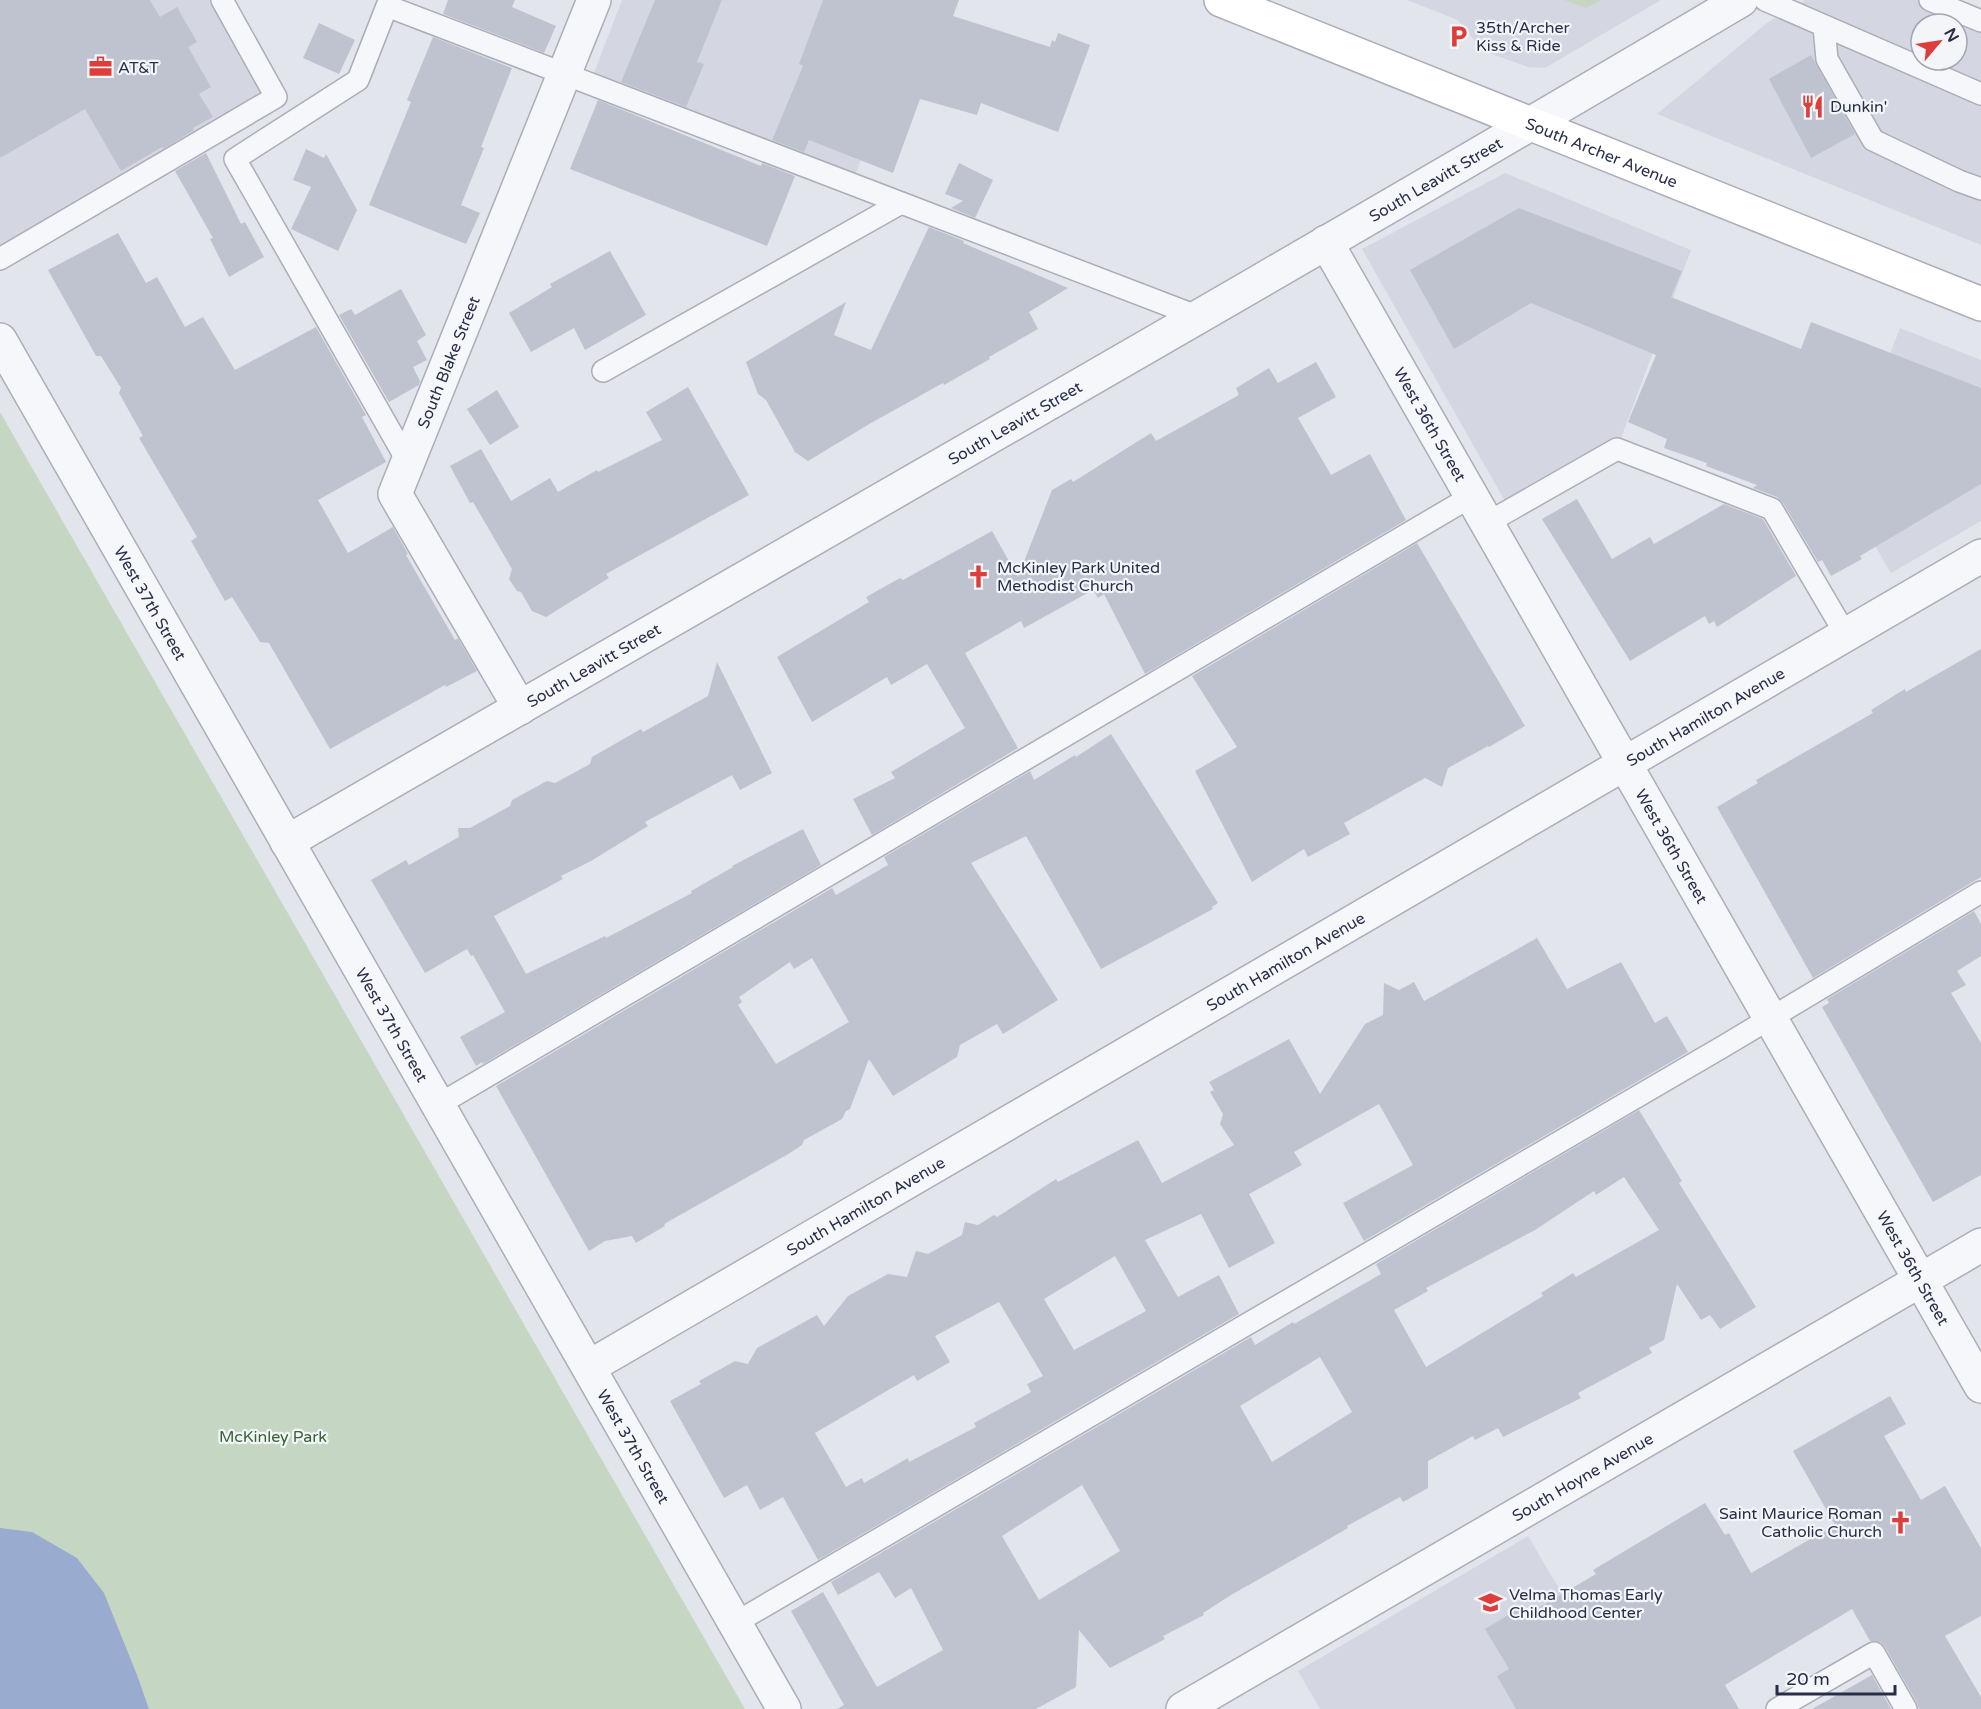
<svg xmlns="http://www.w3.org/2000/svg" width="1981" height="1709" viewBox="0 0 1981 1709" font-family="'Varela Round',sans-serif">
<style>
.built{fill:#d4d7e2;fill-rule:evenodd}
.green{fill:#c5d7c3}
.water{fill:#9aabd0}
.building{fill:#bfc3d0;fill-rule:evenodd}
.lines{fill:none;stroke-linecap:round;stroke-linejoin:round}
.lane-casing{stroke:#abaeba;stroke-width:24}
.street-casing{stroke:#abaeba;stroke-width:36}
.secondary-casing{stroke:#abaeba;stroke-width:36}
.lane{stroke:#f6f7fa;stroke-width:21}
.street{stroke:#f6f7fa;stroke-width:33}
.secondary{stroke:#fff;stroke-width:33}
.labels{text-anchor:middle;stroke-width:4.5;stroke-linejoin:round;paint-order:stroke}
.poi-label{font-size:16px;fill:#282e47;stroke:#f3f5f9;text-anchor:start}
.street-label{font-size:16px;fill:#282e47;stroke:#f3f5f9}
.park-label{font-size:16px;fill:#356434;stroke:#f3f5f9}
</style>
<rect width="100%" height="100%" fill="#e3e5ec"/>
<g class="built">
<path d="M 0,0 L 222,0 L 276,97 L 0,259 Z"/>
<path d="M 622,0 L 920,0 L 852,184 L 590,83 Z"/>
<path d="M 1407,0 L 1661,0 L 1545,68 L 1528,67 L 1483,51 L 1458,20 Z"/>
<path d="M 1805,0 L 1930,0 L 1981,21 L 1981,245 L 1657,114 L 1767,23 ZM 1921,24 L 1957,24 L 1957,60 L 1921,60 Z"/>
<path d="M 1505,173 L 1691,250 L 1617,449 L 1510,510 L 1362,249 Z"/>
<path d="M 1900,328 L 1981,360 L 1981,521 L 1891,573 L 1839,484 Z"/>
<path d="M 1528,1536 L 1630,1709 L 1320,1709 L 1298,1671 Z"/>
</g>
<g class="green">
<path d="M 1564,0 L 1602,0 L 1586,8 Z"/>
<path d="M 0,412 L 745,1709 L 0,1709 Z"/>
</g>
<path class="water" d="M 0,1528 L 32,1532 L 77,1558 L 104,1593 L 137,1675 L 149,1709 L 0,1709 Z"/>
<g class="building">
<path d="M 0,0 L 150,0 L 160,17 L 177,7 L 197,42 L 188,47 L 211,87 L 199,94 L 213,117 L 193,128 L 194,130 L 163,149 L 162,147 L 121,171 L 85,109 L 0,158 Z"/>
<path d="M 448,0 L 515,0 L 512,7 L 556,26 L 544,53 L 443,14 Z"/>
<path d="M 655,0 L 722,0 L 697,62 L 704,64 L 686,107 L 621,82 Z"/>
<path d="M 823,0 L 959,0 L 953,16 L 1050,47 L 1052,40 L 1055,42 L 1058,33 L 1090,45 L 1058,132 L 981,103 L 977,115 L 920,99 L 893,173 L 809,140 L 804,152 L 772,140 L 803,66 L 799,64 Z"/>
<path d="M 319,23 L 355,40 L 339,74 L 303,58 Z"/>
<path d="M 433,37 L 512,68 L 481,147 L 484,148 L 461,205 L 480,213 L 466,244 L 369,205 L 411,102 L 407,100 Z"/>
<path d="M 1811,55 L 1855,134 L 1811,158 L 1769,79 Z"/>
<path d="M 598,100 L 761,166 L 762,163 L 795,176 L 767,246 L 570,169 Z"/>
<path d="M 306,149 L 324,158 L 326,154 L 357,210 L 338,251 L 291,229 L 311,187 L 293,180 Z"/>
<path d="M 206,153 L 241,224 L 245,222 L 264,257 L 229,277 L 210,239 L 213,238 L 175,171 Z"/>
<path d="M 959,163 L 993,180 L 975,218 L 951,208 L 963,201 L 945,194 Z"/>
<path d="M 1519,208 L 1682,271 L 1671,297 L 1801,349 L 1811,322 L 1981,388 L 1981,484 L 1860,556 L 1862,559 L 1831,576 L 1822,560 L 1818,562 L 1783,503 L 1777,497 L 1753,488 L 1757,485 L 1706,466 L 1707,463 L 1664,448 L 1667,439 L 1628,422 L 1656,355 L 1531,303 L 1454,349 L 1410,270 Z"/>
<path d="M 929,227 L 964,241 L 963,243 L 1068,288 L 1029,312 L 1038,329 L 989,357 L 990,359 L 944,385 L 943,383 L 871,423 L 808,461 L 795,452 L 766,400 L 758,394 L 746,362 L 846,302 L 834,335 L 871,350 Z"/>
<path d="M 118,233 L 146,283 L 157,277 L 185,327 L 203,317 L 235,370 L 316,327 L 366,415 L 362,417 L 386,462 L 318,500 L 348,553 L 393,527 L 408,554 L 406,555 L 455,640 L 458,638 L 477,671 L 446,687 L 445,685 L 330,749 L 269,643 L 260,642 L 232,597 L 225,601 L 191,541 L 197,537 L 139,438 L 143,436 L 119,393 L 121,388 L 101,356 L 96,356 L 48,270 Z"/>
<path d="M 610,251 L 646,315 L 585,350 L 574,328 L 531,352 L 509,313 L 552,287 L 550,284 Z"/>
<path d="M 401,289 L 426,335 L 417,341 L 427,360 L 413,367 L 420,381 L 419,385 L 389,402 L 339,315 L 351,309 L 355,315 Z"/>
<path d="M 1316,362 L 1336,397 L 1298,418 L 1331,475 L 1370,454 L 1406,520 L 1145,674 L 1104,594 L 1098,598 L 1093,590 L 1024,628 L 1021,621 L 965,653 L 1018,748 L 872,835 L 853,799 L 895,778 L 891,772 L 965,728 L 927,664 L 891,685 L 887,677 L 812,722 L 777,657 L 869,602 L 866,597 L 900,578 L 903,580 L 992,531 L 1018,577 L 1052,490 L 1071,479 L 1073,482 L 1151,433 L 1156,441 L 1239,395 L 1236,388 L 1269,368 L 1278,383 Z"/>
<path d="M 688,387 L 749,495 L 606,574 L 609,578 L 546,617 L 532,611 L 521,592 L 517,591 L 509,579 L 512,569 L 473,502 L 470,503 L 450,466 L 481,449 L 511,501 L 550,478 L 558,492 L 597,470 L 598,472 L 662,440 L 646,412 Z"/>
<path d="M 497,390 L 519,427 L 490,445 L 467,409 Z"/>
<path d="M 1577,499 L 1612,559 L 1650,537 L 1654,544 L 1724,504 L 1763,519 L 1796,576 L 1717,627 L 1714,621 L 1709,624 L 1705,616 L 1630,661 L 1542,519 Z"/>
<path d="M 1417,543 L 1525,726 L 1489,747 L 1488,746 L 1448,768 L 1442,787 L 1425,778 L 1344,823 L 1350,834 L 1308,857 L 1304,849 L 1252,882 L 1195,771 L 1237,747 L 1192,676 Z"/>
<path d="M 1981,649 L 1981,877 L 1813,978 L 1717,807 L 1758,783 L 1756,780 L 1873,713 L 1871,710 L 1905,689 L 1906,692 Z"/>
<path d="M 717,662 L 772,773 L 740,790 L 732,775 L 645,822 L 648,826 L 591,861 L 561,876 L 563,879 L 494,916 L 526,974 L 605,936 L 606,938 L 692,893 L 691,891 L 733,867 L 732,866 L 803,829 L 821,865 L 483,1064 L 482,1062 L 476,1066 L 460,1037 L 505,1012 L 473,955 L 471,956 L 467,949 L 425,973 L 371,880 L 406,860 L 409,865 L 459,837 L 458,828 L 470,828 L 510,806 L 512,800 L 547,781 L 555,783 L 590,764 L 592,757 L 641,729 L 643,732 L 708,696 Z"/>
<path d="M 1111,734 L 1218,903 L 1212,907 L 1213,909 L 1101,969 L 1026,836 L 971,863 L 1058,1000 L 1003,1034 L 997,1024 L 960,1045 L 957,1057 L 893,1096 L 869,1059 L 850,1109 L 846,1111 L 842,1119 L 804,1140 L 802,1145 L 790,1153 L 664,1224 L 665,1226 L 636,1243 L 632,1236 L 605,1241 L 589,1251 L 496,1086 L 832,888 L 836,895 L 888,865 L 884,857 L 1030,771 L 1034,780 L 1075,755 L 1076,757 ZM 812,958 L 849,1022 L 776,1064 L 738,1005 L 742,1002 L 739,997 L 790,962 L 794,969 Z"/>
<path d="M 1974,911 L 1981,924 L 1981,956 L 1957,971 L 1966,985 L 1951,993 L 1981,1043 L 1981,1175 L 1933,1202 L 1822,1007 L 1829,1003 L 1827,999 Z"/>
<path d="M 1537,938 L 1567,989 L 1621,962 L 1655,1023 L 1667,1016 L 1688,1052 L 1364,1241 L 1343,1203 L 1413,1165 L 1379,1104 L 1294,1152 L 1302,1165 L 1249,1194 L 1275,1243 L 1229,1268 L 1201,1214 L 1145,1240 L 1178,1297 L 1219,1275 L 1239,1314 L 818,1560 L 783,1497 L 760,1510 L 747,1485 L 724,1498 L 670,1401 L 701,1384 L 699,1381 L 735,1361 L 748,1364 L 757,1348 L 817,1315 L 824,1326 L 848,1296 L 888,1274 L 907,1277 L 916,1251 L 928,1254 L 962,1235 L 965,1222 L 978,1225 L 994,1215 L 997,1217 L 1056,1179 L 1058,1182 L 1138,1140 L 1162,1183 L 1234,1145 L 1220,1124 L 1223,1114 L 1210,1092 L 1214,1090 L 1209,1082 L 1289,1039 L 1320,1094 L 1365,1024 L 1383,1015 L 1384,983 L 1399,990 L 1414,982 L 1424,1001 ZM 1115,1256 L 1146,1311 L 1074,1350 L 1044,1299 ZM 999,1302 L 1043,1376 L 1027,1384 L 1031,1392 L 974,1423 L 976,1427 L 909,1462 L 908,1458 L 864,1483 L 862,1478 L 846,1487 L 815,1433 L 914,1375 L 917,1381 L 950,1362 L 935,1336 Z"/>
<path d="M 1639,1110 L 1682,1181 L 1679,1183 L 1756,1307 L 1720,1329 L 1710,1315 L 1701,1320 L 1677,1284 L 1664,1340 L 1649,1348 L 1652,1353 L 1578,1393 L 1581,1398 L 1503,1437 L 1498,1428 L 1475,1440 L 1473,1436 L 1428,1461 L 1428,1488 L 1403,1502 L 1400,1497 L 1347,1526 L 1348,1528 L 1298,1557 L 1231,1595 L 1203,1613 L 1204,1615 L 1163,1636 L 1165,1639 L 1110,1668 L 1079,1630 L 1076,1687 L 1036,1709 L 837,1709 L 844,1705 L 791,1611 L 823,1592 L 877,1687 L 943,1650 L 911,1588 L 895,1598 L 879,1572 L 838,1595 L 831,1582 L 1251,1337 L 1255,1345 L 1293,1322 L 1294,1324 L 1381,1274 L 1376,1264 ZM 1624,1177 L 1659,1230 L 1576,1277 L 1573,1273 L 1541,1293 L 1543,1296 L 1426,1367 L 1394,1310 L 1428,1291 L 1426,1288 L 1535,1230 L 1594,1191 L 1596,1195 ZM 1320,1357 L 1352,1412 L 1272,1462 L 1240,1406 ZM 1082,1485 L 1120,1551 L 1039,1600 L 1002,1536 Z"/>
<path d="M 1890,1396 L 1906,1424 L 1884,1436 L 1921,1500 L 1945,1486 L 1981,1548 L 1981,1616 L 1945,1636 L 1981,1697 L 1981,1709 L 1919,1709 L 1917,1703 L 1885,1647 L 1880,1642 L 1870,1641 L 1852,1609 L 1725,1685 L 1739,1709 L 1516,1709 L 1497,1676 L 1509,1669 L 1485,1629 L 1523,1606 L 1528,1614 L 1596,1574 L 1593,1570 L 1705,1503 L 1725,1535 L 1729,1533 L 1751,1573 L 1835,1525 L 1793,1451 Z"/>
<path d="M 1872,1675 L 1891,1709 L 1812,1709 Z"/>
</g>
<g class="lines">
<defs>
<g id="lane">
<path d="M 1765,0 L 1981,94"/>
<path d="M 1930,0 L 1981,21"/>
<path d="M 1824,27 L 1827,59 L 1873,140 L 1959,181 L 1981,189"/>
<path d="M 0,259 L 276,97 L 222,0"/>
<path d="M 603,371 L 901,203"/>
<path d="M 408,462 L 235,159 L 358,80 L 387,6 L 1199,317"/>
<path d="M 1487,523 L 1617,449 L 1772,509 L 1846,635"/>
<path d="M 438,1105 L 1472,496"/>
<path d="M 735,1623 L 1724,1046 L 1981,892"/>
<path d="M 1777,1709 L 1874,1653 L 1906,1709"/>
</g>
<g id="street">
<path id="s1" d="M 1326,242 L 1981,1386"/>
<path id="s2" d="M 0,340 L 784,1709"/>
<path id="s3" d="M 520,708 L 395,494 L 594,0"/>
<path id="s4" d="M 287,842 C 772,561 1259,285 1741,0"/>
<path id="s5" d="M 589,1367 L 1981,556"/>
<path id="s6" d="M 1183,1709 L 1981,1245"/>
</g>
<g id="secondary">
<path id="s7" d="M 1221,0 L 1981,304"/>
</g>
</defs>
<use href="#lane" class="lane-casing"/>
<use href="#street" class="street-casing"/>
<use href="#secondary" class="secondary-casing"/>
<use href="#lane" class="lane"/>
<use href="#street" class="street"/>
<use href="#secondary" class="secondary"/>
</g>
<defs>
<symbol id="parking-bare" viewBox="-9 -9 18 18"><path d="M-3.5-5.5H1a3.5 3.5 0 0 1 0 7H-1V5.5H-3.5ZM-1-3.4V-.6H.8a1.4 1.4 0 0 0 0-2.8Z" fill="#de3e3b" stroke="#f3f5f9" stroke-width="2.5" paint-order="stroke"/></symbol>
<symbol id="office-bare" viewBox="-9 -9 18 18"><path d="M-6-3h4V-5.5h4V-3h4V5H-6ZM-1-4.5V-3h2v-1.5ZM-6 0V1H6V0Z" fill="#de3e3b" stroke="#f3f5f9" stroke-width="2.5" paint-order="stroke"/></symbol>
<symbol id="restaurant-bare" viewBox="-9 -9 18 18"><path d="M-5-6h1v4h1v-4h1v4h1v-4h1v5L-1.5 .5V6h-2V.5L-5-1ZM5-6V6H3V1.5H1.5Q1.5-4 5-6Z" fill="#de3e3b" stroke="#f3f5f9" stroke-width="2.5" paint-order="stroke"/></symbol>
<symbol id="church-bare" viewBox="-9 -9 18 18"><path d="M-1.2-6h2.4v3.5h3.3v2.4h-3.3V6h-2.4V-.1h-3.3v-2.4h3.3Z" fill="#de3e3b" stroke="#f3f5f9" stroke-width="2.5" paint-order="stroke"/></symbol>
<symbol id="school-bare" viewBox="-9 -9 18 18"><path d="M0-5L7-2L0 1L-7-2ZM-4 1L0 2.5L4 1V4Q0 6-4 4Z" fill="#de3e3b" stroke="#f3f5f9" stroke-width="2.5" paint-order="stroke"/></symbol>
</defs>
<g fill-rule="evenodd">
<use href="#parking-bare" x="1442" y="20" width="33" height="33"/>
<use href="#office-bare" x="84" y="50" width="33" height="33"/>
<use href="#restaurant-bare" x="1796" y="90" width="33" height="33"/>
<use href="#church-bare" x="962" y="560" width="33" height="33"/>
<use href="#church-bare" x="1884" y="1506" width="33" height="33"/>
<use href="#school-bare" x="1474" y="1586" width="33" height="33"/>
</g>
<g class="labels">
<g class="poi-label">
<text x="1476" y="33">35th/Archer<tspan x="1476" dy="18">Kiss &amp; Ride</tspan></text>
<text x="118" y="73">AT&amp;T</text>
<text x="1830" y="112">Dunkin'</text>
<text x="997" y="573">McKinley Park United<tspan x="997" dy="18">Methodist Church</tspan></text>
<text x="1882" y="1519" text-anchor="end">Saint Maurice Roman<tspan x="1882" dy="18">Catholic Church</tspan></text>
<text x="1509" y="1600">Velma Thomas Early<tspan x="1509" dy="18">Childhood Center</tspan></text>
</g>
<g class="street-label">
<text dy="6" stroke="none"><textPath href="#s7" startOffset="410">South Archer Avenue</textPath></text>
<text dy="6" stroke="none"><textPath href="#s4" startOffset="1326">South Leavitt Street</textPath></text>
<text dy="6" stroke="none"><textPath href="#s3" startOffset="390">South Blake Street</textPath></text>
<text dy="6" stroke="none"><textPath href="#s4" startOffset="840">South Leavitt Street</textPath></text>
<text dy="6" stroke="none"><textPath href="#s1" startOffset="210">West 36th Street</textPath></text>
<text dy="6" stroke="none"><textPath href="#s2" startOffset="303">West 37th Street</textPath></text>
<text dy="6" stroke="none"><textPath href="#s4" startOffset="354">South Leavitt Street</textPath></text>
<text dy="6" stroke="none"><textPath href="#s5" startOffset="1292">South Hamilton Avenue</textPath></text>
<text dy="6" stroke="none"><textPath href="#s1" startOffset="696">West 36th Street</textPath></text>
<text dy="6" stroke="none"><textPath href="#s5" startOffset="806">South Hamilton Avenue</textPath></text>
<text dy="6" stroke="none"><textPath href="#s2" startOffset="789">West 37th Street</textPath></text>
<text dy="6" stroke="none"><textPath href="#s5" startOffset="320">South Hamilton Avenue</textPath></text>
<text dy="6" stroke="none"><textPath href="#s1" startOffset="1182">West 36th Street</textPath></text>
<text dy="6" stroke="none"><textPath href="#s2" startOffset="1275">West 37th Street</textPath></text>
<text dy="6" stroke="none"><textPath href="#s6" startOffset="462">South Hoyne Avenue</textPath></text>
</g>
<g class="park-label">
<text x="273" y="1442">McKinley Park</text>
</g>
</g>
<g transform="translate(1939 42) rotate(61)"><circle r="28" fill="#f3f5f9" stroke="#a2a5b2" stroke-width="1.5"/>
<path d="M0-4.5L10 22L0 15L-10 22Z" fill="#de3e3b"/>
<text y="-9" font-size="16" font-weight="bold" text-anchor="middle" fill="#282e47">N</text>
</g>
<path d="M1777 1685v9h118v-9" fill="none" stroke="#282e47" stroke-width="3"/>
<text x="1786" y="1685" font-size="18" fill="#282e47" stroke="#f3f5f9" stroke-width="4.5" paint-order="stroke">20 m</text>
</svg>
